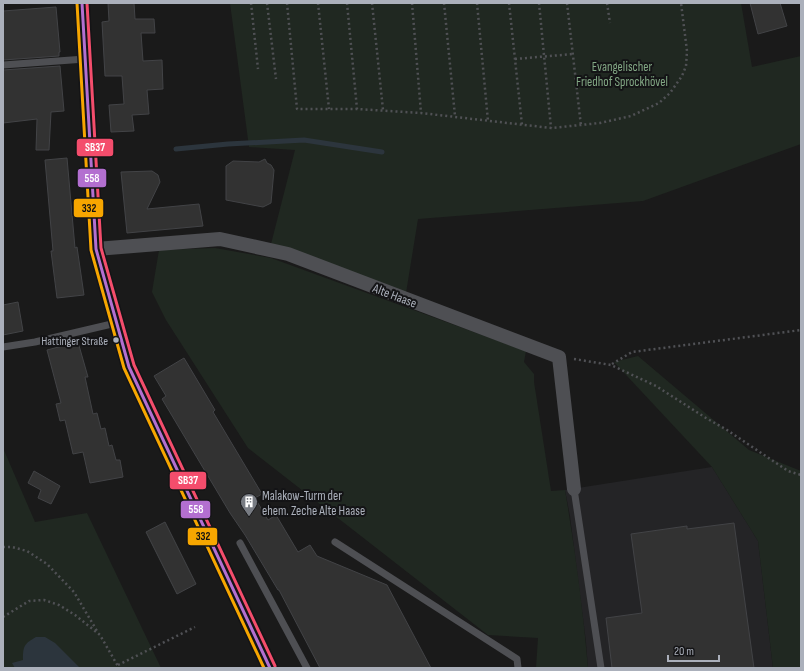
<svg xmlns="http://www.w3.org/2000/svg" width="804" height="671" viewBox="0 0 804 671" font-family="'Sofia Sans Condensed',sans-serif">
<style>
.built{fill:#242426}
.green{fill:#202821}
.water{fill:#2c353d}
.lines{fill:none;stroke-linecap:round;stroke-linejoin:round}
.stream{stroke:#2c353d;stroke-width:5}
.building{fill:#323232;stroke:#424346}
.path{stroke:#505155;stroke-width:2.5;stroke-dasharray:2 3;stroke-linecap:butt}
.lane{stroke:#4e4f53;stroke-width:7}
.street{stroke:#4e4f53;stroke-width:14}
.bus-1-casing{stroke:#141416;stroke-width:6}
.bus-2-casing{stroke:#141416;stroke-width:6}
.bus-3-casing{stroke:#141416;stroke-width:6}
.bus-1{stroke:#b36fd0;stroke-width:3}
.bus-2{stroke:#f7a600;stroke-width:3}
.bus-3{stroke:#f44d6c;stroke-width:3}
.bus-dot{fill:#abb0bb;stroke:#141416;stroke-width:1.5}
.labels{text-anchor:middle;stroke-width:4;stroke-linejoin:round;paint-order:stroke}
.bus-label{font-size:12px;fill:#abb0bb;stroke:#141416;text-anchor:end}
.park-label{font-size:13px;fill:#82a784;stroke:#141416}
.street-label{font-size:13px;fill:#abb0bb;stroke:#141416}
.poi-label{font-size:13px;fill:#abb0bb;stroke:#141416;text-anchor:start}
.line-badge{stroke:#141416;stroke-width:1.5}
.badge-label{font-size:11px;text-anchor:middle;font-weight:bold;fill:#fff}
.pale-badge-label{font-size:11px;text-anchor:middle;font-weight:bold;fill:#111}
</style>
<rect width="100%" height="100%" fill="#1a1a1a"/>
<path class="built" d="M 712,467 L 758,541 L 773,668 L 588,668 L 586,642 L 570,516 L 565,490 Z"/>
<g class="green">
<path d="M 230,3 L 741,3 L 752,67 L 801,56 L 801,144 L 643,201 L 418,219 L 406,293 L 271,244 L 295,150 L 249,147 Z"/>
<path d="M 215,248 L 271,258 L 526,351 L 524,362 L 534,374 L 534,382 L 551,491 L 565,490 C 575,549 583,609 588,668 L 536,668 L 538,638 L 488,635 L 248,448 L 166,320 L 152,292 L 159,250 Z"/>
<path d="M 638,356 L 749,450 L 801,471 L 801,668 L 773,668 L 758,541 L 712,467 L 614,362 Z"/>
<path d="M 3,448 L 35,522 L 87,513 L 161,668 L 3,668 Z"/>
</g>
<path class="water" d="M 36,637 L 45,637 L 55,643 L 80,668 L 15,668 L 12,663 L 23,660 C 23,646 24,644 36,637 Z"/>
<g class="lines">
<path class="stream" d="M 176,149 L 228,144 L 304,140 L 382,152"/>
</g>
<g class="building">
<path d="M 108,3 L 134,3 L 135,19 L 154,19 L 155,33 L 141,33 L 143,61 L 162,60 L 163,89 L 147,90 L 149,114 L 132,115 L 134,131 L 111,132 L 109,105 L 124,104 L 122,76 L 105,76 L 102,22 L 109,21 Z"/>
<path d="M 750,3 L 780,3 L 787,26 L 758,34 Z"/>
<path d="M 56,7 L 60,52 L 59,52 L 59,56 L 3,60 L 3,11 Z"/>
<path d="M 60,66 L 64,111 L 51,112 L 49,150 L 36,150 L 37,119 L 3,123 L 3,70 Z"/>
<path d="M 67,158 L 75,248 L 77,247 L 84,295 L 57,298 L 51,251 L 53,251 L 45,160 Z"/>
<path d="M 265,159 L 267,163 L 271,165 L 274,170 L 271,203 L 263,207 L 226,200 L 226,166 L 233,161 L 259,162 Z"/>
<path d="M 152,171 L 158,175 L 160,182 L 147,209 L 199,204 L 203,226 L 127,233 L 121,172 Z"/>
<path d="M 18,302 L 23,331 L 3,335 L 3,305 Z"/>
<path d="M 78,342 L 88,377 L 85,377 L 93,414 L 97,413 L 101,429 L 105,428 L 109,446 L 112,445 L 116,460 L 120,460 L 123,477 L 90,483 L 83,452 L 73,454 L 65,420 L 60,421 L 56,404 L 61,403 L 47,350 Z"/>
<path d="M 184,358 L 215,410 L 213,412 L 262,494 L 255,498 L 268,520 L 276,515 L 298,552 L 310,545 L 317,556 L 387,585 L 431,668 L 320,668 L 279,590 L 278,590 L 245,535 L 230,513 L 162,399 L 166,396 L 154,376 Z"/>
<path d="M 34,471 L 60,486 L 51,504 L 38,498 L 41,490 L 28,483 Z"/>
<path d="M 165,522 L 196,584 L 177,594 L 146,532 Z"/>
<path d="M 734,523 L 754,668 L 612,668 L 606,618 L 642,613 L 631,534 L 687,526 L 687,529 Z"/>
</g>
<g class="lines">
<g class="path">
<path d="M 251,3 L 258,69"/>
<path d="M 267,3 L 276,79"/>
<path d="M 287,3 L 297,109 L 357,109 L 421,113 L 551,128 L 600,123 L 631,116 L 659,103 L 670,93 L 682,76 L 686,66 L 687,51 L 681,3"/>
<path d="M 318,3 L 329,109"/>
<path d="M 347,3 L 357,109"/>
<path d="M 372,3 L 383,110"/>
<path d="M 412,3 L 421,113"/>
<path d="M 444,3 L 455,116"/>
<path d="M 477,3 L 488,121"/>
<path d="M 509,3 L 522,125"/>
<path d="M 539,3 L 551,128"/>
<path d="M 567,3 L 581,126"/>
<path d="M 607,3 L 610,23"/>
<path d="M 515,59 L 573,54"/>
<path d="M 101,344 L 106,342"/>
<path d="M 574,359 L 611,365 L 656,386 L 706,418 L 727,430 L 788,471 L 801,475"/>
<path d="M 612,364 L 632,352 L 801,330"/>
<path d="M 3,547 L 12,547 L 27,551 L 47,564 L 74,592 L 97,631"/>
<path d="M 3,617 L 29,601 L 44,600 L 59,605 L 75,615 L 100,635 L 119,668"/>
<path d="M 118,665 L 195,627"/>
</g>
<g class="lane">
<path d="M 3,65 L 85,59"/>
<path d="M 3,347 L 35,342 L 116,323"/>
<path d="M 574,489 L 601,668"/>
<path d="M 335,542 L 517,659 L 518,668"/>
<path d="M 240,543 L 307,668"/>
</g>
<g class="street">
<path d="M 82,3 L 96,249 L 129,367 L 270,668"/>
<path d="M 96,249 L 220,239 L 288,254 L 559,357 L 574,489"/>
</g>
<defs>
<path id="bus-1" d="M 82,3 L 96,249 L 129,367 L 270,668"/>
<path id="bus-2" d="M 77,3 L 91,250 L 124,368 L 264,668"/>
<path id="bus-3" d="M 87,3 L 101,248 L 134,365 L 275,666"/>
</defs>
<use href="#bus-1" class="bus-1-casing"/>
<use href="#bus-2" class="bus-2-casing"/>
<use href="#bus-3" class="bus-3-casing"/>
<use href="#bus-1" class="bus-1"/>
<use href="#bus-2" class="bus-2"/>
<use href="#bus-3" class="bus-3"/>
</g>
<defs>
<symbol id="building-pin" viewBox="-11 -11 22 30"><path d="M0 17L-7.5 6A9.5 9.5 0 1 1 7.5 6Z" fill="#787c83" stroke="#141416"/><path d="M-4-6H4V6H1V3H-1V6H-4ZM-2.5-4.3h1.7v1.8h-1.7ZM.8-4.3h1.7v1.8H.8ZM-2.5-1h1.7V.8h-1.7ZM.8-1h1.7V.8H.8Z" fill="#fff"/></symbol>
</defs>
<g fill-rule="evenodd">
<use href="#building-pin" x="239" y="492" width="20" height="27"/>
</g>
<circle class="bus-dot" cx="116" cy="340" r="3.5"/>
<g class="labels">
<g class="bus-label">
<text x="108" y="345">Hattinger Straße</text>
</g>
<g class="park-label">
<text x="622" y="71">Evangelischer<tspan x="622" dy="15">Friedhof Sprockhövel</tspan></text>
</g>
<g class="street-label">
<text transform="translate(395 295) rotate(21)" y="5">Alte Haase</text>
</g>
<g class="poi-label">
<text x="262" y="500">Malakow-Turm der<tspan x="262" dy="15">ehem. Zeche Alte Haase</tspan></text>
</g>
</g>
<g class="line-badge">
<rect x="76" y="138" width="38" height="19" rx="4" fill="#f44d6c"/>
<rect x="77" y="168" width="30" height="20" rx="4" fill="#b36fd0"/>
<rect x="73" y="198" width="31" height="20" rx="4" fill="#f7a600"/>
<rect x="169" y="471" width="38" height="19" rx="4" fill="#f44d6c"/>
<rect x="180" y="500" width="31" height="19" rx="4" fill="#b36fd0"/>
<rect x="187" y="527" width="31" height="19" rx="4" fill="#f7a600"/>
</g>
<g class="badge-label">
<text x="95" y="151">SB37</text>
<text x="92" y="182">558</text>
<text x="188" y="484">SB37</text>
<text x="196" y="513">558</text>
</g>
<g class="pale-badge-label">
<text x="89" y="212">332</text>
<text x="203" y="540">332</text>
</g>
<rect width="804" height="671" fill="none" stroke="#abb0bb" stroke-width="8"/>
<path d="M668 655v6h51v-6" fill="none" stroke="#abb0bb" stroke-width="2"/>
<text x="674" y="655" font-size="12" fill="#abb0bb" stroke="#141416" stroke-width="3" paint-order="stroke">20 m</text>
</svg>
